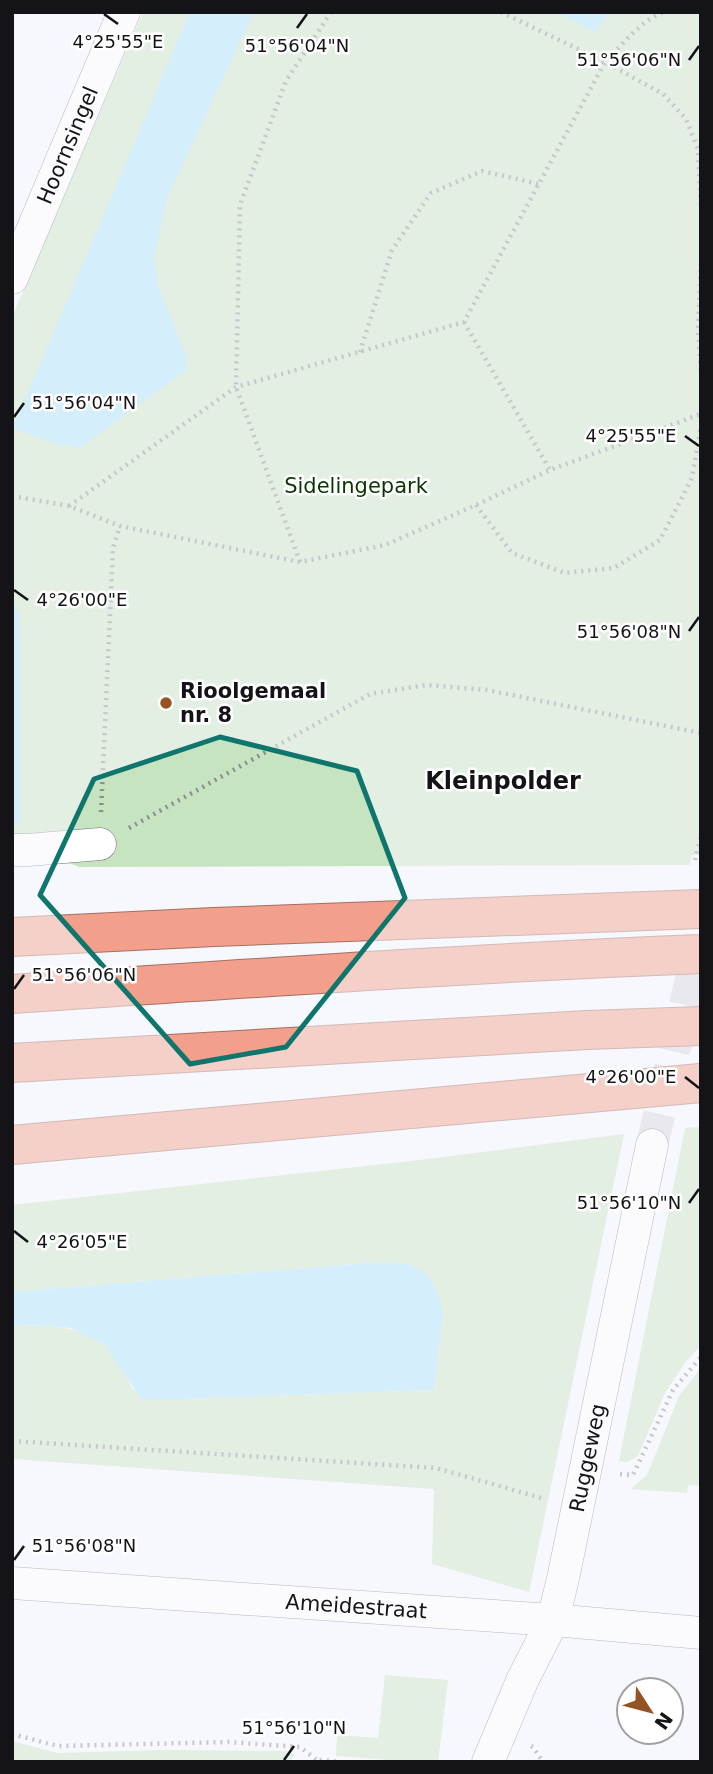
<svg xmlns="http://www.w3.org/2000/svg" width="713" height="1774" viewBox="0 0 713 1774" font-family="'DejaVu Sans',sans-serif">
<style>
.green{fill:#c7e4c0}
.water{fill:#a9e2f9}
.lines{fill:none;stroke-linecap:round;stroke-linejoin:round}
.street-tunnel{stroke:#d5d5dc;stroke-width:32;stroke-dasharray:32 16;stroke-linecap:butt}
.street-casing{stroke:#6b6c75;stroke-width:33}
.highway-casing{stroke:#a46f63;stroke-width:40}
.path{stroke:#8b8b90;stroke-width:4.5;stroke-dasharray:2 5;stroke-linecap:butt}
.street{stroke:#fff;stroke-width:32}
.highway{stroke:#f2a08b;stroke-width:38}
.marked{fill:none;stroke:#0f766e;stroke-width:5;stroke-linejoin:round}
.ticks{fill:none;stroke:#141418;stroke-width:2.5}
.poi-dot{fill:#955223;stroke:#fff;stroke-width:2.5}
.labels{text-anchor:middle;stroke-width:5;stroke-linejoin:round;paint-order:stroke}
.street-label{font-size:21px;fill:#141418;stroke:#fff}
.park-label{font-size:21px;fill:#0a3700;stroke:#fff}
.poi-label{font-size:21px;font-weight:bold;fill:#141418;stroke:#fff;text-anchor:start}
.quarter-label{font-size:24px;font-weight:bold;fill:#141418;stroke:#fff}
.ticks-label{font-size:18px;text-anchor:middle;fill:#141418;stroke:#fff;stroke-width:5;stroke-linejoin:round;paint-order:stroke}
</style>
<rect width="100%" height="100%" fill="#f7f7fe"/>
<g class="green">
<path d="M 143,12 L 701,12 L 701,855 L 692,855 L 690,865 L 80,867 L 28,850 L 12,842 L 12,317 Z"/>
<path d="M 701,1127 L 701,1345 L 685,1363 L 665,1393 L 638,1456 L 627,1462 L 619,1461 L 685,1128 Z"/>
<path d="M 624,1134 L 529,1592 L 432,1564 L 434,1489 L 12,1459 L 12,1326 C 44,1324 76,1325 103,1344 C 115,1352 127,1377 133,1390 L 185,1399 L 434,1390 L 443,1315 L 409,1264 L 380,1262 L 12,1292 L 12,1205 L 411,1161 Z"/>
<path d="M 701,1368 L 701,1486 L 688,1485 L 687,1493 L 631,1489 L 647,1475 L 679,1396 Z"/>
<path d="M 385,1675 L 448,1680 L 438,1762 L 415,1762 L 336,1756 L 337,1735 L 378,1738 Z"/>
<path d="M 12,1741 L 57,1753 L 163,1750 L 287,1751 L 294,1754 L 293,1758 L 287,1762 L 12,1762 Z"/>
</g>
<g class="water">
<path d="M 190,12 L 254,12 L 168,196 L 154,258 L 159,288 L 187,358 L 185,371 L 81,447 L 56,444 L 13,428 Z"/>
<path d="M 556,12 L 609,12 L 596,32 Z"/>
<path d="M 12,601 L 19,614 L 21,662 L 21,824 L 12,824 Z"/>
<path d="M 380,1262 L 409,1264 L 427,1274 L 438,1294 L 443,1315 L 434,1390 L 185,1399 L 141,1399 L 105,1345 L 71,1328 L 33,1325 L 12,1326 L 12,1292 Z"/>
</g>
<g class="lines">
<path class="street-tunnel" d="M 652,1145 L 701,937"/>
<defs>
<g id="street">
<path id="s1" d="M 12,278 L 124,12"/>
<path d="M 12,850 L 28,850 L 100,844"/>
<path id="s2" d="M 12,1583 L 553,1620 L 701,1633"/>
<path id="s3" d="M 488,1762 L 522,1681 L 553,1620 L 564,1574 L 652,1145"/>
</g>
<g id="highway">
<path d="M 12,937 L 214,927 L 701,909"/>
<path d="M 12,994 C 242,979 471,963 701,954"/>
<path d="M 12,1063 L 587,1030 L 701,1026"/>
<path d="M 12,1145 L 701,1083"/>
</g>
</defs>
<use href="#street" class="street-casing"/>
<use href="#highway" class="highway-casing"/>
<g class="path">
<path d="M 501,12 L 605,62 L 663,94 L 686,119 L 698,149 L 701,209"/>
<path d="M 701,263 L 698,329 L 701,372"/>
<path d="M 464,322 L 550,470"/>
<path d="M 360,352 L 392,250 L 431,193 L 482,171 L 539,184"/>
<path d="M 12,496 L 69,506 L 120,526 L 300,562 L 385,545 L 476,505 L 550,470 L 701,414"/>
<path d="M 476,505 L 512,553 L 565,573 L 614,568 L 660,540 L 692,478 L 701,426"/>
<path d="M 69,506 L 236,387 L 464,322 L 605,62 C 623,44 640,21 664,12"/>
<path d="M 300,562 L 236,387 L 240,205 L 286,81 L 331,12"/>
<path d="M 101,812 L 113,548 L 120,526"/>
<path d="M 129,828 L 370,694 L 426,685 L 487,690 L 701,733"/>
<path d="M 695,860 L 701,836"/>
<path d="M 12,1441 L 436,1468 L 545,1499"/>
<path d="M 620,1474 L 633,1475 L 673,1390 L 701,1357"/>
<path d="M 12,1734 L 58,1746 L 228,1742 L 300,1747 L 318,1761"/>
<path d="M 531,1746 L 533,1747 L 543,1762"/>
<path d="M 313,1762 L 322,1760 L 341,1762"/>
</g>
<use href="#street" class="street"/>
<use href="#highway" class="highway"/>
</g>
<path d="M0 0H713V1774H0ZM 220,737 L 357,771 L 405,898 L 286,1047 L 190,1064 L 40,895 L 94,779 Z" fill="#f7f7fe" fill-opacity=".55" fill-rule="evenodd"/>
<path class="marked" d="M 220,737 L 357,771 L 405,898 L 286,1047 L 190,1064 L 40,895 L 94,779 Z"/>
<path class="ticks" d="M 104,14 L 118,24M 297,28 L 307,14M 689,60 L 699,46M 14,417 L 24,403M 685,436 L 699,446M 14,590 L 28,600M 689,631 L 699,617M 14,989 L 24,975M 685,1077 L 699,1088M 689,1203 L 699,1189M 14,1231 L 28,1242M 14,1560 L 24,1546M 284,1760 L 294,1746"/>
<circle class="poi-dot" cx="166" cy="703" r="7"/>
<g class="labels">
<g class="street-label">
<text dy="7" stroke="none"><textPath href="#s1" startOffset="144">Hoornsingel</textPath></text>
<text dy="7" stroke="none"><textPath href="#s3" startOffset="322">Ruggeweg</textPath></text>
<text dy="7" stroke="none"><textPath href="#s2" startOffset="345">Ameidestraat</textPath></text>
</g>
<g class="park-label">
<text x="356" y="493">Sidelingepark</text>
</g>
<g class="poi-label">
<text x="180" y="698">Rioolgemaal<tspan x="180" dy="24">nr. 8</tspan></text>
</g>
<g class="quarter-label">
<text x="503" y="789">Kleinpolder</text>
</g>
</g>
<g class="ticks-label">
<text x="118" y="48">4°25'55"E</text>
<text x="297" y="52">51°56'04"N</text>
<text x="629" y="66">51°56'06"N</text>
<text x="84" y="409">51°56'04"N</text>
<text x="631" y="442">4°25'55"E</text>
<text x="82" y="606">4°26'00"E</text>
<text x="629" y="638">51°56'08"N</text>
<text x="84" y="981">51°56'06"N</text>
<text x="631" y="1083">4°26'00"E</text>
<text x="629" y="1209">51°56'10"N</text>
<text x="82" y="1248">4°26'05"E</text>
<text x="84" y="1552">51°56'08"N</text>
<text x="294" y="1734">51°56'10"N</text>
</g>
<rect width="713" height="1774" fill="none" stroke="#141418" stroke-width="28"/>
<g transform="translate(650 1711) rotate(126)"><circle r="33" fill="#ffffff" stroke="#a1a1a3" stroke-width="2"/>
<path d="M0-5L12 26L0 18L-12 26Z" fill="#955223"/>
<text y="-10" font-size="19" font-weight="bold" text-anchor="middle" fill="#141418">N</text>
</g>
</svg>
